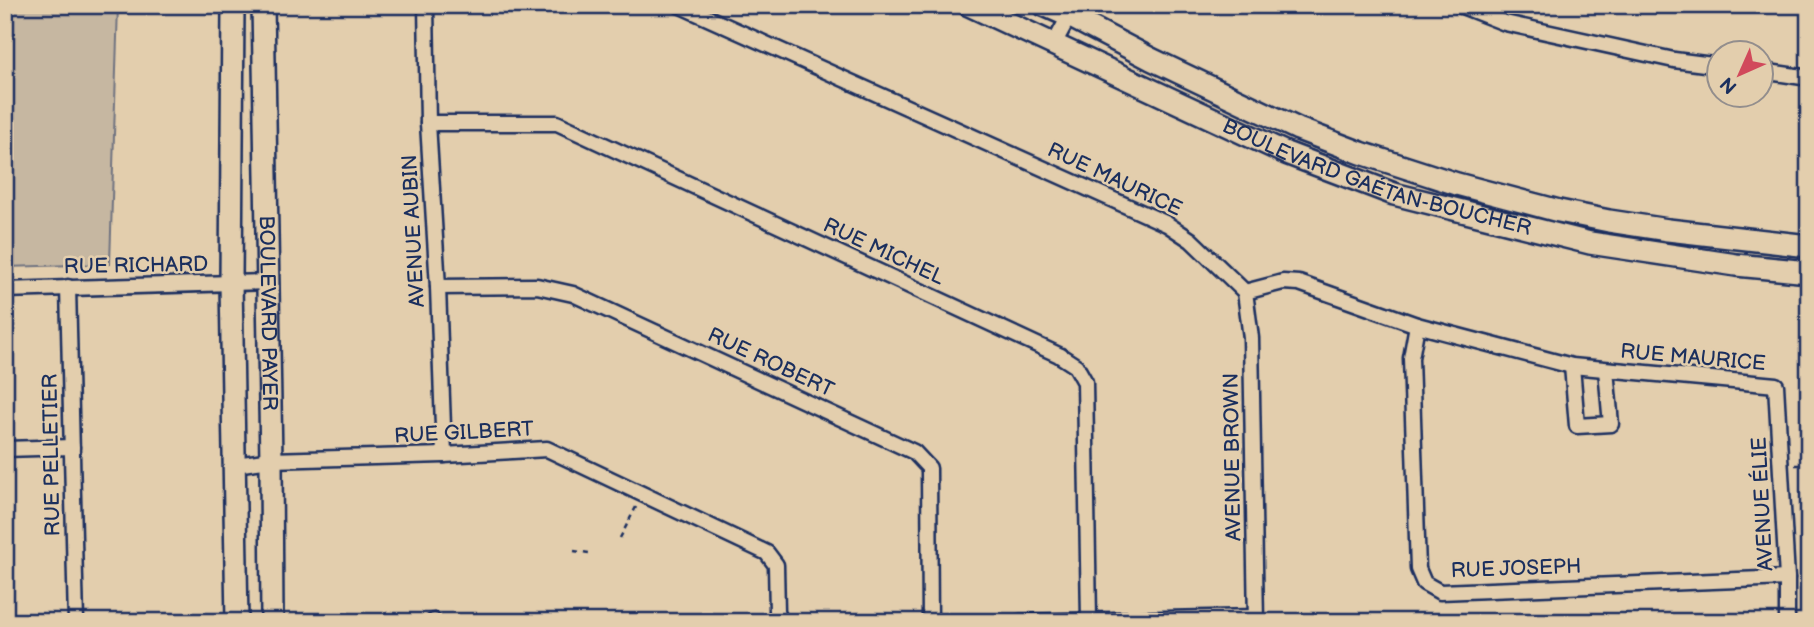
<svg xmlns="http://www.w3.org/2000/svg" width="1814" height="627" viewBox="0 0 1814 627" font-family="'Balsamiq Sans',sans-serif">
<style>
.green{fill:#c6b7a1;stroke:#707380;stroke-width:2}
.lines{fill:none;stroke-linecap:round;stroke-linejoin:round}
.street-casing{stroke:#1b2f5e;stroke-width:19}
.secondary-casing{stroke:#1b2f5e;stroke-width:26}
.path{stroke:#1b2f5e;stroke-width:2.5;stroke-dasharray:5 5;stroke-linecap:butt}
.street{stroke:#e3cead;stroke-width:14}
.secondary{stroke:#e3cead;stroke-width:21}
.labels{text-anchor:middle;stroke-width:5;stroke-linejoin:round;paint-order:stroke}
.street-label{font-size:21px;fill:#1b2f5e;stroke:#e3cead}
</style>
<rect width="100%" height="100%" fill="#e3cead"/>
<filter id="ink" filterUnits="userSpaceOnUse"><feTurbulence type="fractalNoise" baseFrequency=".0143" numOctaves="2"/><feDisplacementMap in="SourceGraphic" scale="14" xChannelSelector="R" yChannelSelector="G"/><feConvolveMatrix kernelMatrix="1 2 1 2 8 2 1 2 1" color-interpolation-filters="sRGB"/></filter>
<g filter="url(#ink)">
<path class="green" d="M 5,5 L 118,5 L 110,264 L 5,267 Z"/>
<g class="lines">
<defs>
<g id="street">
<path d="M 426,5 L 428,123 L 438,287 L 444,455"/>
<path d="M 679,5 L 1167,224 L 1191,240 L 1245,292"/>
<path d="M 1459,5 L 1505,23 L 1674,60 L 1720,66"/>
<path d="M 1054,44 L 1075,5"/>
<path d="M 1762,71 L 1809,78"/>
<path d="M 428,123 L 557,123 L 1059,355 L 1076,366 L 1085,382 L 1089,619"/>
<path d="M 68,287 L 76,622"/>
<path d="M 438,287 L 537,286 L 573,294 L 914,452 L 929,468 L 930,622"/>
<path d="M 5,290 L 268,282"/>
<path d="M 1245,292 L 1283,282 L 1299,283 L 1417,325 L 1572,366 L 1776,385 L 1787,578 L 1787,622"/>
<path d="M 1245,292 L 1251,338 L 1256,622"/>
<path d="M 1417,325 L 1411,358 L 1418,569 L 1424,583 L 1440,592 L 1787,578"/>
<path d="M 1572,366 L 1577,426 L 1611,424 L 1606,370"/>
<path d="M 5,449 L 72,447"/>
<path d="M 235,465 L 271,460 L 444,455 L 547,449 L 767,553 L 776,565 L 777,612 L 781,622"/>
<path d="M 434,621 L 435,622"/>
<path d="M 1020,622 L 1257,617"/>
</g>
<g id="secondary">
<path d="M 233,5 L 231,283 L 237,622"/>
<path id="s1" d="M 263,5 L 271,460 L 272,622"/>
<path id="s2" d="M 969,5 L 1286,153 L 1394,194 L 1590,243 L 1736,265 L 1809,272"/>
<path d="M 1044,5 L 1069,16 L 1151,59 L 1298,129 L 1361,153 L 1457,184 L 1559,211 L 1609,221 L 1668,230 L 1809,246"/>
</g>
</defs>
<use href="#street" class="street-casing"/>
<use href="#secondary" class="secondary-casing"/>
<g class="path">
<path d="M 1795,465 L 1809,465"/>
<path d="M 620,538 L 636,507"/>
<path d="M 574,551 L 589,553"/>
<path d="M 1800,556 L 1809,556"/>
</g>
<use href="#street" class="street"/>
<use href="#secondary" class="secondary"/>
</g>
</g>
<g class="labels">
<g class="street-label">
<text dy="7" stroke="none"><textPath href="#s2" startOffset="444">BOULEVARD GAÉTAN-BOUCHER</textPath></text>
<text transform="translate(1115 179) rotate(25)" y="7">RUE MAURICE</text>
<text transform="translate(413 231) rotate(-93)" y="7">AVENUE AUBIN</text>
<text transform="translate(884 251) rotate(25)" y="7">RUE MICHEL</text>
<text transform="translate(136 265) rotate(-1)" y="7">RUE RICHARD</text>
<text dy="7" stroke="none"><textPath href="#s1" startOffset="308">BOULEVARD PAYER</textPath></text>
<text transform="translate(1693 357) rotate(5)" y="7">RUE MAURICE</text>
<text transform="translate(771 362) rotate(25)" y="7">RUE ROBERT</text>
<text transform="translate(464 432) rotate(-3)" y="7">RUE GILBERT</text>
<text transform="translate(51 455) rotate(-91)" y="7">RUE PELLETIER</text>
<text transform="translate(1232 457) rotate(-91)" y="7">AVENUE BROWN</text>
<text transform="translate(1762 504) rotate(-93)" y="7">AVENUE ÉLIE</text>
<text transform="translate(1516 568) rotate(-2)" y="7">RUE JOSEPH</text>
</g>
</g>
<rect width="1814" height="627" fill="none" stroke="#e3cead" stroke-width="28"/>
<rect x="14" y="14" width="1786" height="599" fill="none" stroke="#1b2f5e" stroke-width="2.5" filter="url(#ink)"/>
<g transform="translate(1740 74) rotate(225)"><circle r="33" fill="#e3cead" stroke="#938e8d" stroke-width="2"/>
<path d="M0-5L12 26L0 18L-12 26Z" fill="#d1495b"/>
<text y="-10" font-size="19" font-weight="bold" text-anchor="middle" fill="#1b2f5e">N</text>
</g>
</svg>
